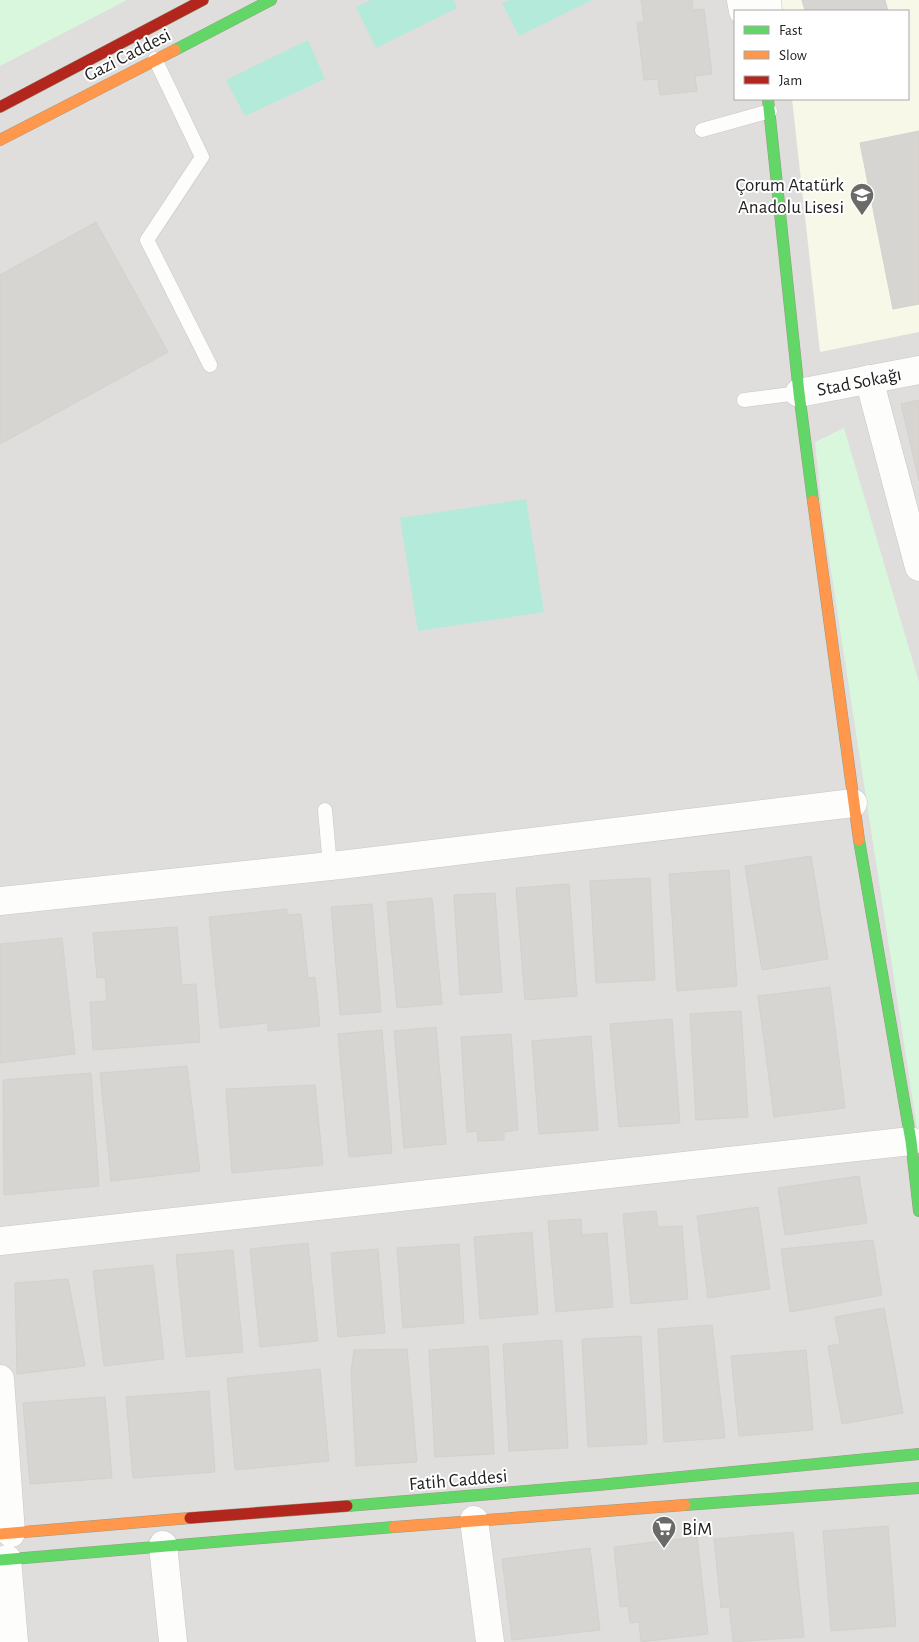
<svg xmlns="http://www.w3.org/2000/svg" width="919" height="1642" viewBox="0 0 919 1642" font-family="'Alegreya Sans',sans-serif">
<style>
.residential{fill:#dfdedc;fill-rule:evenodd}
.education{fill:#f7f8e8}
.park{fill:#d8f7dc}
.pitch{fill:#b3ead9}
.building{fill:#d7d5d2;stroke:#d4d1cc}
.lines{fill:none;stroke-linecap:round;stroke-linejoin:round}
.lane-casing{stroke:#c9c8c7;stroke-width:15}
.street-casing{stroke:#c9c8c7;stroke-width:29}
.fast-casing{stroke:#979c81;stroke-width:12}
.slow-casing{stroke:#979c81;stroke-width:12}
.jam-casing{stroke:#979c81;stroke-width:12}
.lane{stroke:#fdfdfc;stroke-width:14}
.street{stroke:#fdfdfc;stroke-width:28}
.fast{stroke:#63d668;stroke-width:11}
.slow{stroke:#ff974d;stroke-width:11}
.jam{stroke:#b3261e;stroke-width:11}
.labels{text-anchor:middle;stroke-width:4;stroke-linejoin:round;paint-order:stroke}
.street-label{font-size:19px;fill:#222;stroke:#fff}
.poi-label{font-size:19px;fill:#222;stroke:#fff;text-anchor:end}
</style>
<rect width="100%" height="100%" fill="#f0efeb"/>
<path class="residential" d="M 0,0 L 919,0 L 919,1642 L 0,1642 ZM 735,11 L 908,11 L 908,99 L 735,99 Z"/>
<path class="education" d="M 781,0 L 919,0 L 919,332 L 820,352 L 792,99 L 908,99 L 908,11 L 782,11 Z"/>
<g class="park">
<path d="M 0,0 L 127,0 L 0,66 Z"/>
<path d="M 844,428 L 919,682 L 919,1141 L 823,519 L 815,442 Z"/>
</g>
<g class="pitch">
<path d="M 371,0 L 454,0 L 457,8 L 376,48 L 356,7 Z"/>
<path d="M 509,0 L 592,0 L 519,36 L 502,3 Z"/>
<path d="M 308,40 L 325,79 L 245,116 L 226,80 Z"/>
<path d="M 526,499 L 544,612 L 418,631 L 400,518 Z"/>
</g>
<g class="building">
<path d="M 641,0 L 692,0 L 693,10 L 704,9 L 712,74 L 695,76 L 697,91 L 660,95 L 658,79 L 644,80 L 637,22 L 644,22 Z"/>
<path d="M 802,0 L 885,0 L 888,11 L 805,11 Z"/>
<path d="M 919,131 L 919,304 L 893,309 L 860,143 Z"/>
<path d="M 96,222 L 168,352 L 0,444 L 0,275 Z"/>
<path d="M 919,400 L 919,481 L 901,404 Z"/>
<path d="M 811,856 L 828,959 L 762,970 L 745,866 Z"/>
<path d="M 729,870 L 737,986 L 677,991 L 669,874 Z"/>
<path d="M 650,878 L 655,980 L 596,983 L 590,881 Z"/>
<path d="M 569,884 L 577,996 L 525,1000 L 516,888 Z"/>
<path d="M 495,893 L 502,992 L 460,995 L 454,895 Z"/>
<path d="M 432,898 L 442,1004 L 397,1008 L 387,902 Z"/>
<path d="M 372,904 L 381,1012 L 340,1015 L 331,907 Z"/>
<path d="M 287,909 L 287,915 L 301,914 L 308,978 L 315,977 L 320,1026 L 268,1031 L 268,1023 L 220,1028 L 209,917 Z"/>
<path d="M 177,927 L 182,985 L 196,984 L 200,1042 L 93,1050 L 90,1002 L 107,1001 L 105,977 L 97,978 L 93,933 Z"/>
<path d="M 62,938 L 75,1054 L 0,1063 L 0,944 Z"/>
<path d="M 830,987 L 845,1108 L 774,1117 L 758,996 Z"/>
<path d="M 741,1011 L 748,1117 L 696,1120 L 690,1014 Z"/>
<path d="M 672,1019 L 680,1123 L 619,1127 L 610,1024 Z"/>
<path d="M 436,1027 L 446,1144 L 404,1148 L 394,1031 Z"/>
<path d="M 382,1030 L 392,1153 L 349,1157 L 338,1034 Z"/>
<path d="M 511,1034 L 518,1130 L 504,1132 L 504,1140 L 478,1141 L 477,1131 L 467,1132 L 461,1037 Z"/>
<path d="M 591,1036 L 598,1130 L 539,1134 L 532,1041 Z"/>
<path d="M 187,1066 L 200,1171 L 111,1181 L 100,1073 Z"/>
<path d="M 91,1073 L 99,1186 L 4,1195 L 3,1080 Z"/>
<path d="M 315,1085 L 323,1165 L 232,1173 L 226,1089 Z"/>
<path d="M 859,1176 L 867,1223 L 785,1235 L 778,1188 Z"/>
<path d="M 758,1207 L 770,1289 L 708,1298 L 697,1216 Z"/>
<path d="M 656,1211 L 658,1227 L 682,1226 L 688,1299 L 631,1304 L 623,1214 Z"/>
<path d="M 581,1219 L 582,1235 L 607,1233 L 613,1307 L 556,1312 L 548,1221 Z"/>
<path d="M 532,1232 L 538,1314 L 480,1319 L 474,1237 Z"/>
<path d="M 873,1240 L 882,1295 L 790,1312 L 781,1249 Z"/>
<path d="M 308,1243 L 318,1341 L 260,1347 L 250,1249 Z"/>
<path d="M 459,1244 L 464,1323 L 403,1328 L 397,1248 Z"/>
<path d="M 378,1249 L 385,1333 L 338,1337 L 331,1253 Z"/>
<path d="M 233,1250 L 243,1352 L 186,1357 L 176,1255 Z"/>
<path d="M 153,1265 L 164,1359 L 104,1366 L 93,1271 Z"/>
<path d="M 68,1279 L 85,1366 L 17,1374 L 15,1283 Z"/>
<path d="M 884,1308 L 903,1413 L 842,1424 L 828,1346 L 840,1344 L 835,1317 Z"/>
<path d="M 712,1325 L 725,1438 L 664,1442 L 658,1329 Z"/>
<path d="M 641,1336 L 647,1444 L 588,1447 L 582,1339 Z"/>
<path d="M 562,1340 L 568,1448 L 509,1451 L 503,1344 Z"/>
<path d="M 488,1346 L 494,1454 L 435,1457 L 429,1350 Z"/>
<path d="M 407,1349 L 417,1462 L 356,1466 L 351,1372 L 354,1350 Z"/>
<path d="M 806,1350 L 813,1430 L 739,1436 L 731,1356 Z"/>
<path d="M 320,1369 L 329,1461 L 235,1470 L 227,1378 Z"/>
<path d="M 209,1391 L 215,1472 L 133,1478 L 126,1397 Z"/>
<path d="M 105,1397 L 112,1478 L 30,1484 L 23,1403 Z"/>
<path d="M 888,1526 L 896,1626 L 831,1631 L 823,1531 Z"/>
<path d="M 793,1532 L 804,1637 L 733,1642 L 729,1607 L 721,1608 L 714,1539 Z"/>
<path d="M 697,1537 L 708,1634 L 641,1642 L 639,1622 L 630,1623 L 628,1606 L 620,1607 L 614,1547 Z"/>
<path d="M 590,1548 L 600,1630 L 512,1640 L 502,1559 Z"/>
</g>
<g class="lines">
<defs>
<g id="lane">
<path d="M 155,59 L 202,157 L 147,240 L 210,365"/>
<path d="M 702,130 L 770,111"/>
<path d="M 744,400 L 799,393"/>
<path d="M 325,810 L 330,866"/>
</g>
<g id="street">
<path d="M 741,0 L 743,11"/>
<path d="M 767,0 L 768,11"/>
<path d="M 869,379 L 919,567"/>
<path d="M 799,393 L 919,370"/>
<path d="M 0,901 L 349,864 L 853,803"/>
<path d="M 0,1241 L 911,1141"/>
<path d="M 0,1379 L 11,1533"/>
<path d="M 474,1520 L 490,1642"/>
<path d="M 163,1545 L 173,1642"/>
<path d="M 7,1559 L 14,1642"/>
</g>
<g id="fast">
<path d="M 175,50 L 271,0"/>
<path d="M 768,99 L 799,393 L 813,501"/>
<path d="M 859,840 L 911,1141 L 919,1211"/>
<path d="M 685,1505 L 919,1488"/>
<path d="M 347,1506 L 598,1485 L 919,1454"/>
<path d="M 0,1560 L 394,1527"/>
</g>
<g id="slow">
<path d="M 0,140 L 175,50"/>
<path d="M 813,501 L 859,840"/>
<path d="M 394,1527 L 685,1505"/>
<path d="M 0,1534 L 190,1518"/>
</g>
<g id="jam">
<path d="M 0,107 L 203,0"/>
<path d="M 190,1518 L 347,1506"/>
</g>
</defs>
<use href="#lane" class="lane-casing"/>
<use href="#street" class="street-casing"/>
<use href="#fast" class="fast-casing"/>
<use href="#slow" class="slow-casing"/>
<use href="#jam" class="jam-casing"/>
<use href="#lane" class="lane"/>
<use href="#street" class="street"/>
<use href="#fast" class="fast"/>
<use href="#slow" class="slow"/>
<use href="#jam" class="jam"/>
</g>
<defs>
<symbol id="school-pin" viewBox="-11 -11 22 30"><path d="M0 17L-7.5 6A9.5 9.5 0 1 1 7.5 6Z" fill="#6a6a68" stroke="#fff"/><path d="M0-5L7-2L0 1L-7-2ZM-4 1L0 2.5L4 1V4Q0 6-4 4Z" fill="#fff"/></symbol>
<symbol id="supermarket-pin" viewBox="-11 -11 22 30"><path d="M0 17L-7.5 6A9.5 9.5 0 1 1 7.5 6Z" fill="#6a6a68" stroke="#fff"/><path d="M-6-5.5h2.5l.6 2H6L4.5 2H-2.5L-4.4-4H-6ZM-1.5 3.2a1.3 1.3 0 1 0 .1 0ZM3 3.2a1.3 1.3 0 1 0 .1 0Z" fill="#fff"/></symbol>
</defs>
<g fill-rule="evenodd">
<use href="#school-pin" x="848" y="181" width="28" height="38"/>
<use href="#supermarket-pin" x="650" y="1514" width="28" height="38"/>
</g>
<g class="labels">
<g class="street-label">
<text transform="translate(127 54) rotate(-27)" y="7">Gazi Caddesi</text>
<text transform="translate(859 381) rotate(-11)" y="7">Stad Sokağı</text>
<text transform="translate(458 1479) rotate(-5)" y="7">Fatih Caddesi</text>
</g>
<g class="poi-label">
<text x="844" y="191">Çorum Atatürk<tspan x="844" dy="22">Anadolu Lisesi</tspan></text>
<text x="682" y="1535" text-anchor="start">BİM</text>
</g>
</g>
<rect x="734" y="10" width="175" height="90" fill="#ffffff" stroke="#a7a7a7"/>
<rect x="744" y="26" width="25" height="8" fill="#63d668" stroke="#a7a7a7"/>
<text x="779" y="35" font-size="15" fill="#222222">Fast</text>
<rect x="744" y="51" width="25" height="8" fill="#ff974d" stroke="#a7a7a7"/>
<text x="779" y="60" font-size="15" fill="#222222">Slow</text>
<rect x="744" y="76" width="25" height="8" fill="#b3261e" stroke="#a7a7a7"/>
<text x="779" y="85" font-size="15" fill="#222222">Jam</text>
</svg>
